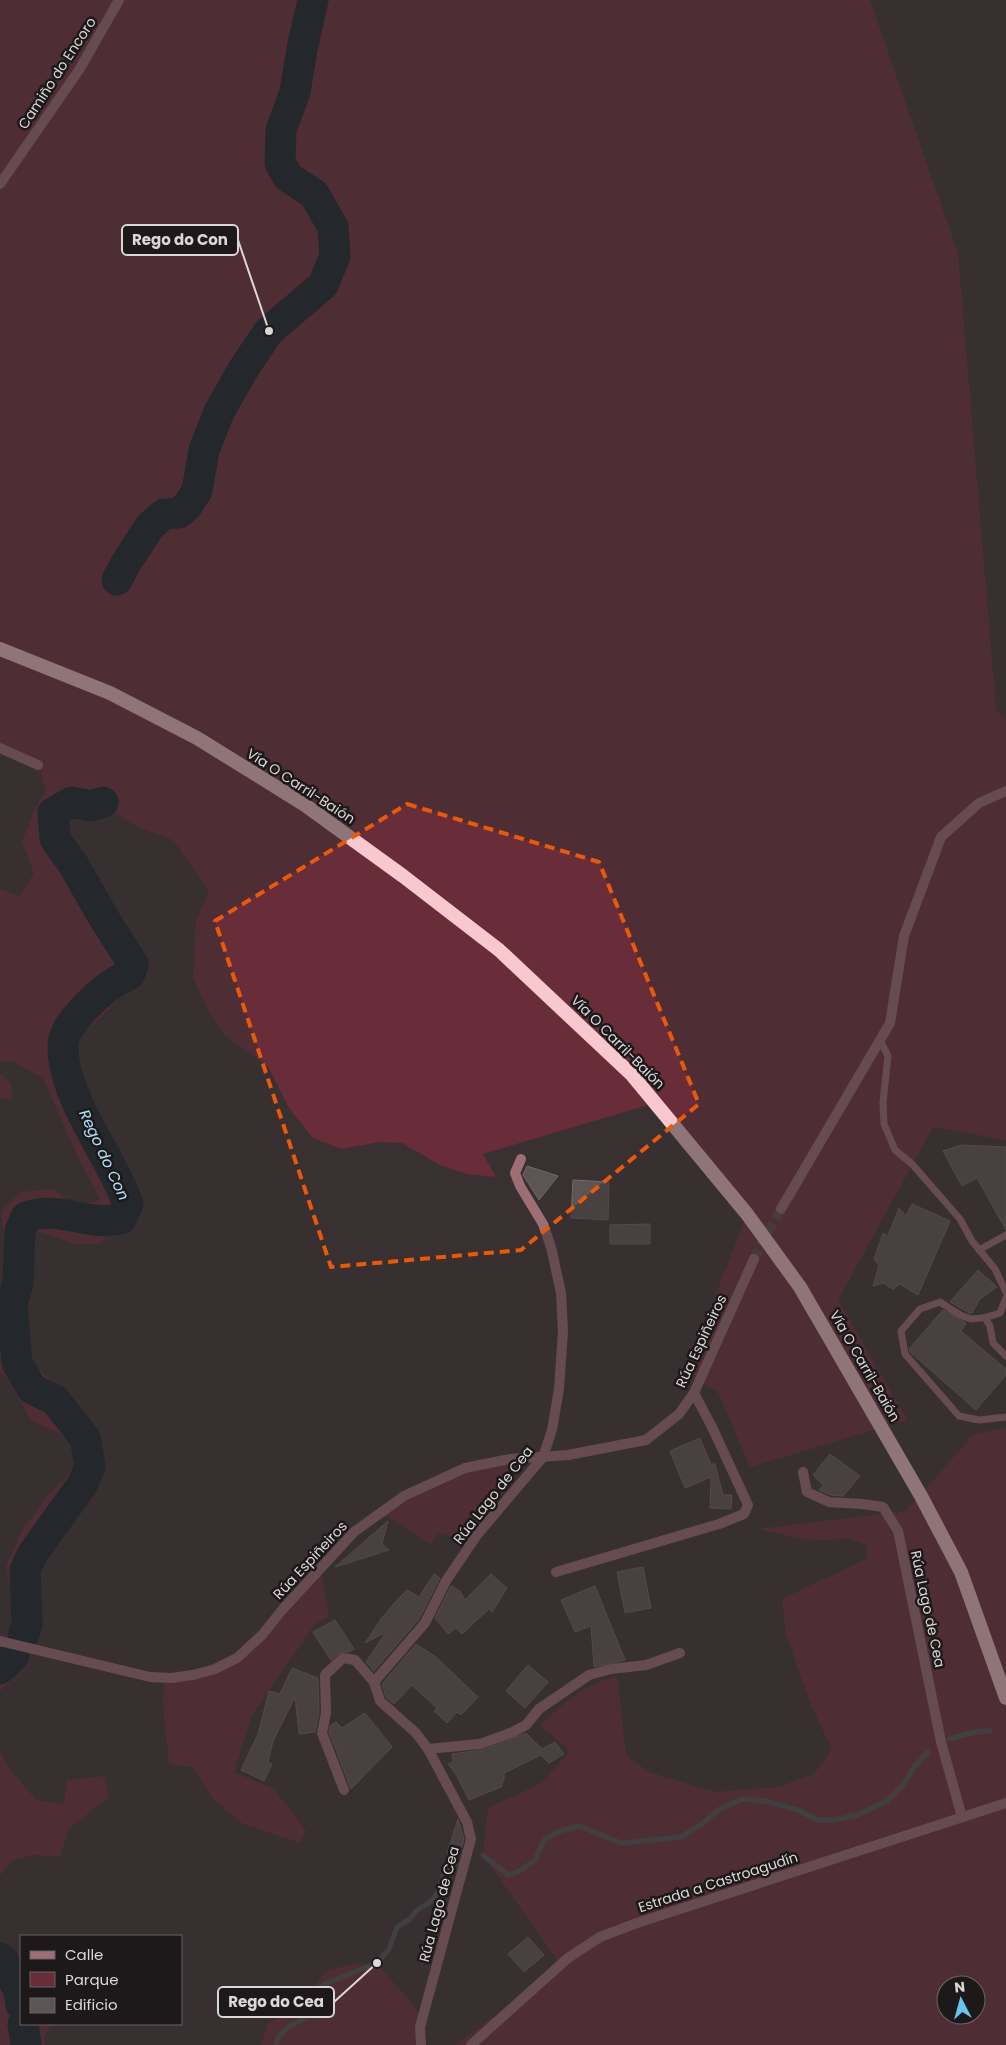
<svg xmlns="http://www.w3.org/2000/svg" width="1006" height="2045" viewBox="0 0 1006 2045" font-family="Poppins,sans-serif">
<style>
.green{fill:#682d38;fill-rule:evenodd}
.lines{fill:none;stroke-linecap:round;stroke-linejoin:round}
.stream{stroke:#4b555a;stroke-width:5}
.river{stroke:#0d1d24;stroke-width:31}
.building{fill:#5d5455;stroke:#726869}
.minor-tunnel{stroke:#51494a;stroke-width:10;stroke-dasharray:10 5;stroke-linecap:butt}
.service{stroke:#9d6f75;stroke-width:7}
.minor{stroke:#9d6f75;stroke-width:10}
.tertiary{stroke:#9d6f75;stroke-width:10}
.trunk{stroke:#f8c8ce;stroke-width:14}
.marked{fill:none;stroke:#e8590c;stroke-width:4;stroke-dasharray:10 6;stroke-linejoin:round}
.labels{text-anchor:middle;stroke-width:5;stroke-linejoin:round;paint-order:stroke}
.street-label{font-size:14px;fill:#dcd7d7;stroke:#1d191a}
.water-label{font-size:15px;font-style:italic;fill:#aee2fb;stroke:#1d191a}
.leader{fill:none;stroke:#dcd7d7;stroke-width:2}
.callout-dot{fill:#dcd7d7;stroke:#1d191a;stroke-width:2}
.callout{fill:#1d191a;stroke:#dcd7d7;stroke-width:2}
.callout-label{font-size:15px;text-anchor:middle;font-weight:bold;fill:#dcd7d7}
</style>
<rect width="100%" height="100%" fill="#393031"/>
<g class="green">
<path d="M 0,0 L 870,0 L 958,254 L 996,709 L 1006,720 L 1006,1140 L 933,1127 L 838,1300 L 907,1420 L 750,1467 L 718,1392 L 685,1374 L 747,1214 L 655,1103 L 483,1154 L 496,1177 L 467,1174 L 440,1165 L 402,1143 L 380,1142 L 341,1149 L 313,1138 L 289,1108 L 269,1068 L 226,1036 L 209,1012 L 193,977 L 196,921 L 209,891 L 173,840 L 140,828 L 114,813 L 83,813 L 64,817 L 67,837 L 139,959 L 138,978 L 98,1020 L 76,1037 L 79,1059 L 88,1094 L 137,1189 L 137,1213 L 99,1244 L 75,1244 L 32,1229 L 25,1303 L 23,1342 L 37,1368 L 66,1395 L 84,1419 L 94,1437 L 95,1478 L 37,1562 L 37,1626 L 28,1665 L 0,1691 L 0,1645 L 11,1629 L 12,1595 L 6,1567 L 21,1532 L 49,1494 L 66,1479 L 74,1463 L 74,1444 L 61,1434 L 32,1421 L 7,1378 L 0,1372 L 0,1306 L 3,1305 L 7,1270 L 1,1212 L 20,1192 L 54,1189 C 70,1204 80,1208 100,1199 L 78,1157 L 43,1078 L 13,1062 L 0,1061 L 0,889 L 20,896 L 34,873 L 22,842 L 32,816 L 46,790 L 38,765 L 0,748 Z"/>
<path d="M 0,1073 L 11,1084 L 12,1098 L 0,1099 Z"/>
<path d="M 1006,1428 L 1006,2045 L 456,2045 L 581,1951 L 561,1965 L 483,1855 L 488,1808 L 542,1783 L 570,1751 L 540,1725 C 562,1704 587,1683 617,1676 L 626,1755 L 649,1772 L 715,1792 L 779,1787 L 814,1774 L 832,1749 L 811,1705 L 786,1634 L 782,1599 L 866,1559 L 867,1546 L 849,1538 L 827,1540 L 802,1539 L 757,1529 L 906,1511 L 974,1434 ZM 946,1985 L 976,1985 L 976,2015 L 946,2015 Z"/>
<path d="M 526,1458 L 513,1467 L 467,1541 L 438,1533 L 431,1545 L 389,1517 L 373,1518 L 465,1468 Z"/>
<path d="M 320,1569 L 329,1616 L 315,1624 L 252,1715 L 234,1772 L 274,1789 L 306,1831 L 300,1843 L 243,1824 L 212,1798 L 194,1768 L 169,1763 L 163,1703 L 164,1678 L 171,1678 L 237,1658 Z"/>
<path d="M 0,1751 L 8,1767 L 36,1800 L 64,1804 L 67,1780 L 105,1776 L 109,1797 L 68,1829 L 60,1857 L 34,1855 L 12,1860 L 0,1875 Z"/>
<path d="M 0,1941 L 21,1968 L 21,2024 L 51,2024 L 44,2037 L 45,2045 L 0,2045 Z"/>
<path d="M 377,1963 L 423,2017 L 422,2045 L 261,2045 L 267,2024 L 308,1999 L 325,1971 L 349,1965 Z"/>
</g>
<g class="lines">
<g class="stream">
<path d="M 949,1739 L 975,1732 L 990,1731"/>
<path d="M 483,1855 L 508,1875 L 518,1872 L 535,1860 L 544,1840 L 560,1831 L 579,1826 L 621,1843 L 681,1837 L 702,1824 L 718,1810 L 742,1799 L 765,1801 L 798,1810 L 817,1820 L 835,1820 L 857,1815 L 887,1801 L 904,1784 L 914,1767 L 928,1752"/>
<path d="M 276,2045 L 279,2036 L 290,2026 L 305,2018 L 314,2006 L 318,1992 L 325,1984 L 377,1963 L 389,1949 L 397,1927 L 410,1919 L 417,1910 L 428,1904 L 437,1894 L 444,1873 L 457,1864"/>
</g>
<g class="river">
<path d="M 117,580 L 126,563 L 150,526 L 164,514 L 179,513 L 187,506 L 197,491 L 204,450 L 219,412 L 244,368 L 269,331 L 323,285 L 335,256 L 333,227 L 314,194 L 288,177 L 280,163 L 281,130 L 295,92 L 302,49 L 313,0"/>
<path d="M 23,1637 L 27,1624 L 25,1570 L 33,1553 L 82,1485 L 90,1466 L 85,1438 L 55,1400 L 32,1389 L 17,1363 L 12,1304 L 18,1283 L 20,1231 L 26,1217 C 53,1207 78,1220 105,1221 C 110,1221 116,1219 121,1219 L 128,1204 C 111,1156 63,1098 63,1047 C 63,1032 73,1021 82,1011 C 96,995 111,983 130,974 L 133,964 L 102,915 L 73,864 L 55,839 L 53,813 L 72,802 L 91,806 L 103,802"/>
<path d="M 0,1669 L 14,1656"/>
<path d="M 0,1958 L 4,1961 L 19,1991 L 21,2005"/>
<path d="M 23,2024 L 26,2045"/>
</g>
</g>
<g class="building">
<path d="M 961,1145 L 1006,1147 L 1006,1230 L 977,1178 L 962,1186 L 943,1151 Z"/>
<path d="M 527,1166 L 558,1176 L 539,1200 L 523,1175 Z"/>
<path d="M 573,1180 L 609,1182 L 608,1220 L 571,1218 Z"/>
<path d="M 912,1204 L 950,1221 L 918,1295 L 900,1284 L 893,1289 L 883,1283 L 873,1286 L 879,1266 L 874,1259 L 883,1233 L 888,1236 L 899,1208 L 906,1216 Z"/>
<path d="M 650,1224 L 650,1244 L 610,1244 L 610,1225 Z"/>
<path d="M 978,1270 L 997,1287 L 980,1299 L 972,1313 L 969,1313 L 950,1302 Z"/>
<path d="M 943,1310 L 966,1323 L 961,1331 L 1006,1369 L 1006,1375 L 976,1410 L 910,1352 L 909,1349 Z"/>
<path d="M 700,1438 L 712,1467 L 712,1464 L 715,1464 L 723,1495 L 732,1495 L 731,1509 L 710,1508 L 711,1477 L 685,1488 L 670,1451 Z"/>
<path d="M 830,1454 L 860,1476 L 843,1496 L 831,1495 L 819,1490 L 823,1485 L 813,1475 Z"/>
<path d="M 388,1521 L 382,1544 L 389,1550 L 335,1567 Z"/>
<path d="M 643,1567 L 651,1608 L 625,1613 L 617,1572 Z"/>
<path d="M 434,1574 L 440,1578 L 419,1619 L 374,1671 L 366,1662 L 386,1632 L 365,1643 L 381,1619 L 398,1599 L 407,1590 L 419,1597 Z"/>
<path d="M 491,1574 L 507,1588 L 492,1612 L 489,1609 L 462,1634 L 456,1628 L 448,1634 L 435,1618 L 451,1586 L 460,1591 L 465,1600 Z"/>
<path d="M 595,1586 L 625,1660 L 594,1667 L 591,1626 L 575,1632 L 561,1600 Z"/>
<path d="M 335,1620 L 354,1649 L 349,1652 L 341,1652 L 331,1660 L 313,1632 Z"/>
<path d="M 416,1644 L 436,1657 L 478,1697 L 461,1715 L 457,1712 L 447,1723 L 434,1711 L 437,1708 L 412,1685 L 394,1704 L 386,1697 L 382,1684 Z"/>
<path d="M 528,1665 L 548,1682 L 525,1708 L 506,1691 Z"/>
<path d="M 292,1668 L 318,1678 L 319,1712 L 315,1732 L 299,1734 L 295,1697 L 273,1741 L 268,1762 L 272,1764 L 264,1781 L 241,1770 L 258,1734 L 269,1691 L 280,1694 Z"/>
<path d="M 365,1713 L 392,1747 L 351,1789 L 329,1732 L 330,1726 L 336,1722 L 342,1728 Z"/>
<path d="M 526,1733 L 542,1749 L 555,1742 L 564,1754 L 549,1763 L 541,1755 L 504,1773 L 504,1779 L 501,1787 L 469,1800 L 456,1774 L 448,1764 L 453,1762 L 452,1754 L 482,1750 Z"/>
<path d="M 458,1819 L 464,1839 L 459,1856 L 447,1853 Z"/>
<path d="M 528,1937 L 544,1955 L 524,1972 L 508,1954 Z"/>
</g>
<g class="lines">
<path class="minor-tunnel" d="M 754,1259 L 781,1209"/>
<g class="service">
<path d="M 880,1040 L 888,1056 L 883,1102 L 884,1124 L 895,1150 L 912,1164 L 960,1219 L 972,1241 L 995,1269 L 1006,1292"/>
<path d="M 979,1250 L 1006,1235"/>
<path d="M 1006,1298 L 1000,1313 C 968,1324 966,1319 940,1302 L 920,1309 L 901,1331 L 905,1354 L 959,1416 L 979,1420 L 1006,1417"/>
<path d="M 985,1318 L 990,1326 L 993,1343 L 1006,1356"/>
</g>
<g class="minor">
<path d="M 0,184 L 79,70 L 119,0"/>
<path d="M 0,748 L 38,765"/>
<path d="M 781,1209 L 890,1023 L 904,936 L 941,837 L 979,803 L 1006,791"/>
<path d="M 803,1472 L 807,1492 L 829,1502 L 862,1504 L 883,1507 L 898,1531 L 941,1742 L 962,1817"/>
<path d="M 556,1572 L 719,1524 L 744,1514 L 748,1505 L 712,1427 L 694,1393"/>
<path d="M 0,1641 L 150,1677 L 171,1678 L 193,1675 L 215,1669 L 237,1658 L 262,1635 L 282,1610 L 354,1532 L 404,1496 L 465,1468 L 510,1459 L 568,1455 L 646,1440 L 679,1414 L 694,1393 L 754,1259"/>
<path d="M 374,1682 L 425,1623 L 446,1581 L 477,1535 L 543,1457 L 552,1430 L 559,1389 L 563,1331 L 561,1293 L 551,1247 L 543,1224 L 520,1186 L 515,1173 L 521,1159"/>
<path d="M 428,1749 L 480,1744 L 513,1732 L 526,1725 L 539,1709 L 589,1675 L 611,1669 L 646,1665 L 680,1653"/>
<path d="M 344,1790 L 322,1733 L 326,1713 L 325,1675 L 343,1658 L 355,1660 L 374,1682 L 380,1701 L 416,1733 L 428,1749 L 467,1822 L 471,1839 L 420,2027 L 421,2045"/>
</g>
<path class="tertiary" d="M 471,2045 L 568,1958 L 600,1937 L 637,1923 L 1006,1803"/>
<path class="trunk" d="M 0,649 L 110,693 L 197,738 L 305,805 L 403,876 L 499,950 L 632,1075 L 747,1214 L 800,1287 L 921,1496 L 961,1572 L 1006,1698"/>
</g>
<path d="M0 0H1006V2045H0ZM 407,804 L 599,862 L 699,1104 L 521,1250 L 331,1267 L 215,921 Z" fill="#393031" fill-opacity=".55" fill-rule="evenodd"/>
<path class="marked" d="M 407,804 L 599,862 L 699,1104 L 521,1250 L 331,1267 L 215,921 Z"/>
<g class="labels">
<g class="street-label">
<text transform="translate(57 73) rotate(-57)" y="5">Camiño do Encoro</text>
<text transform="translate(301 786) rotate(33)" y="5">Vía O Carril-Baión</text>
<text transform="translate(618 1042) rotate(45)" y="5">Vía O Carril-Baión</text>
<text transform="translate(701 1341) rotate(-65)" y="5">Rúa Espiñeiros</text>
<text transform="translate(865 1366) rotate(60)" y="5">Vía O Carril-Baión</text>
<text transform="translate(493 1495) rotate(-52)" y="5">Rúa Lago de Cea</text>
<text transform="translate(310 1560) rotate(-47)" y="5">Rúa Espiñeiros</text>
<text transform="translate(928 1609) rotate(78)" y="5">Rúa Lago de Cea</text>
<text transform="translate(718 1882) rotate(-18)" y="5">Estrada a Castroagudín</text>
<text transform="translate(439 1904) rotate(-75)" y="5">Rúa Lago de Cea</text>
</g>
<g class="water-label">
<text transform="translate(104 1155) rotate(65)" y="5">Rego do Con</text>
</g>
</g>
<path class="leader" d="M269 331L238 240M377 1963L334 2002"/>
<g class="callout-dot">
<circle cx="269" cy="331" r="5"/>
<circle cx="377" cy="1963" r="5"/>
</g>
<g class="callout">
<rect x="122" y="225" width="116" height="30" rx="5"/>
<rect x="218" y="1987" width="116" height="30" rx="5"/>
</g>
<g class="callout-label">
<text x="180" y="245">Rego do Con</text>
<text x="276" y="2007">Rego do Cea</text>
</g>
<rect x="20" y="1935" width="162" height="90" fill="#1d191a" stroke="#696566"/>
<rect x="30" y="1951" width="25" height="8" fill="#9d6f75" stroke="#696566"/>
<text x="65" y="1960" font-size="15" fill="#dcd7d7">Calle</text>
<rect x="30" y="1972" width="25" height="15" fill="#682d38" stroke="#696566"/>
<text x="65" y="1985" font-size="15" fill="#dcd7d7">Parque</text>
<rect x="30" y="1998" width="25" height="15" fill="#5d5455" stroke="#696566"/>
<text x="65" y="2010" font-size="15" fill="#dcd7d7">Edificio</text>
<g transform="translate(961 2000) rotate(354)"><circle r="24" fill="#1d191a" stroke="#696566"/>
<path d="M0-4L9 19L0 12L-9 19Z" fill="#65c5ee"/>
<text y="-8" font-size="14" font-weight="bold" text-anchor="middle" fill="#dcd7d7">N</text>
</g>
</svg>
